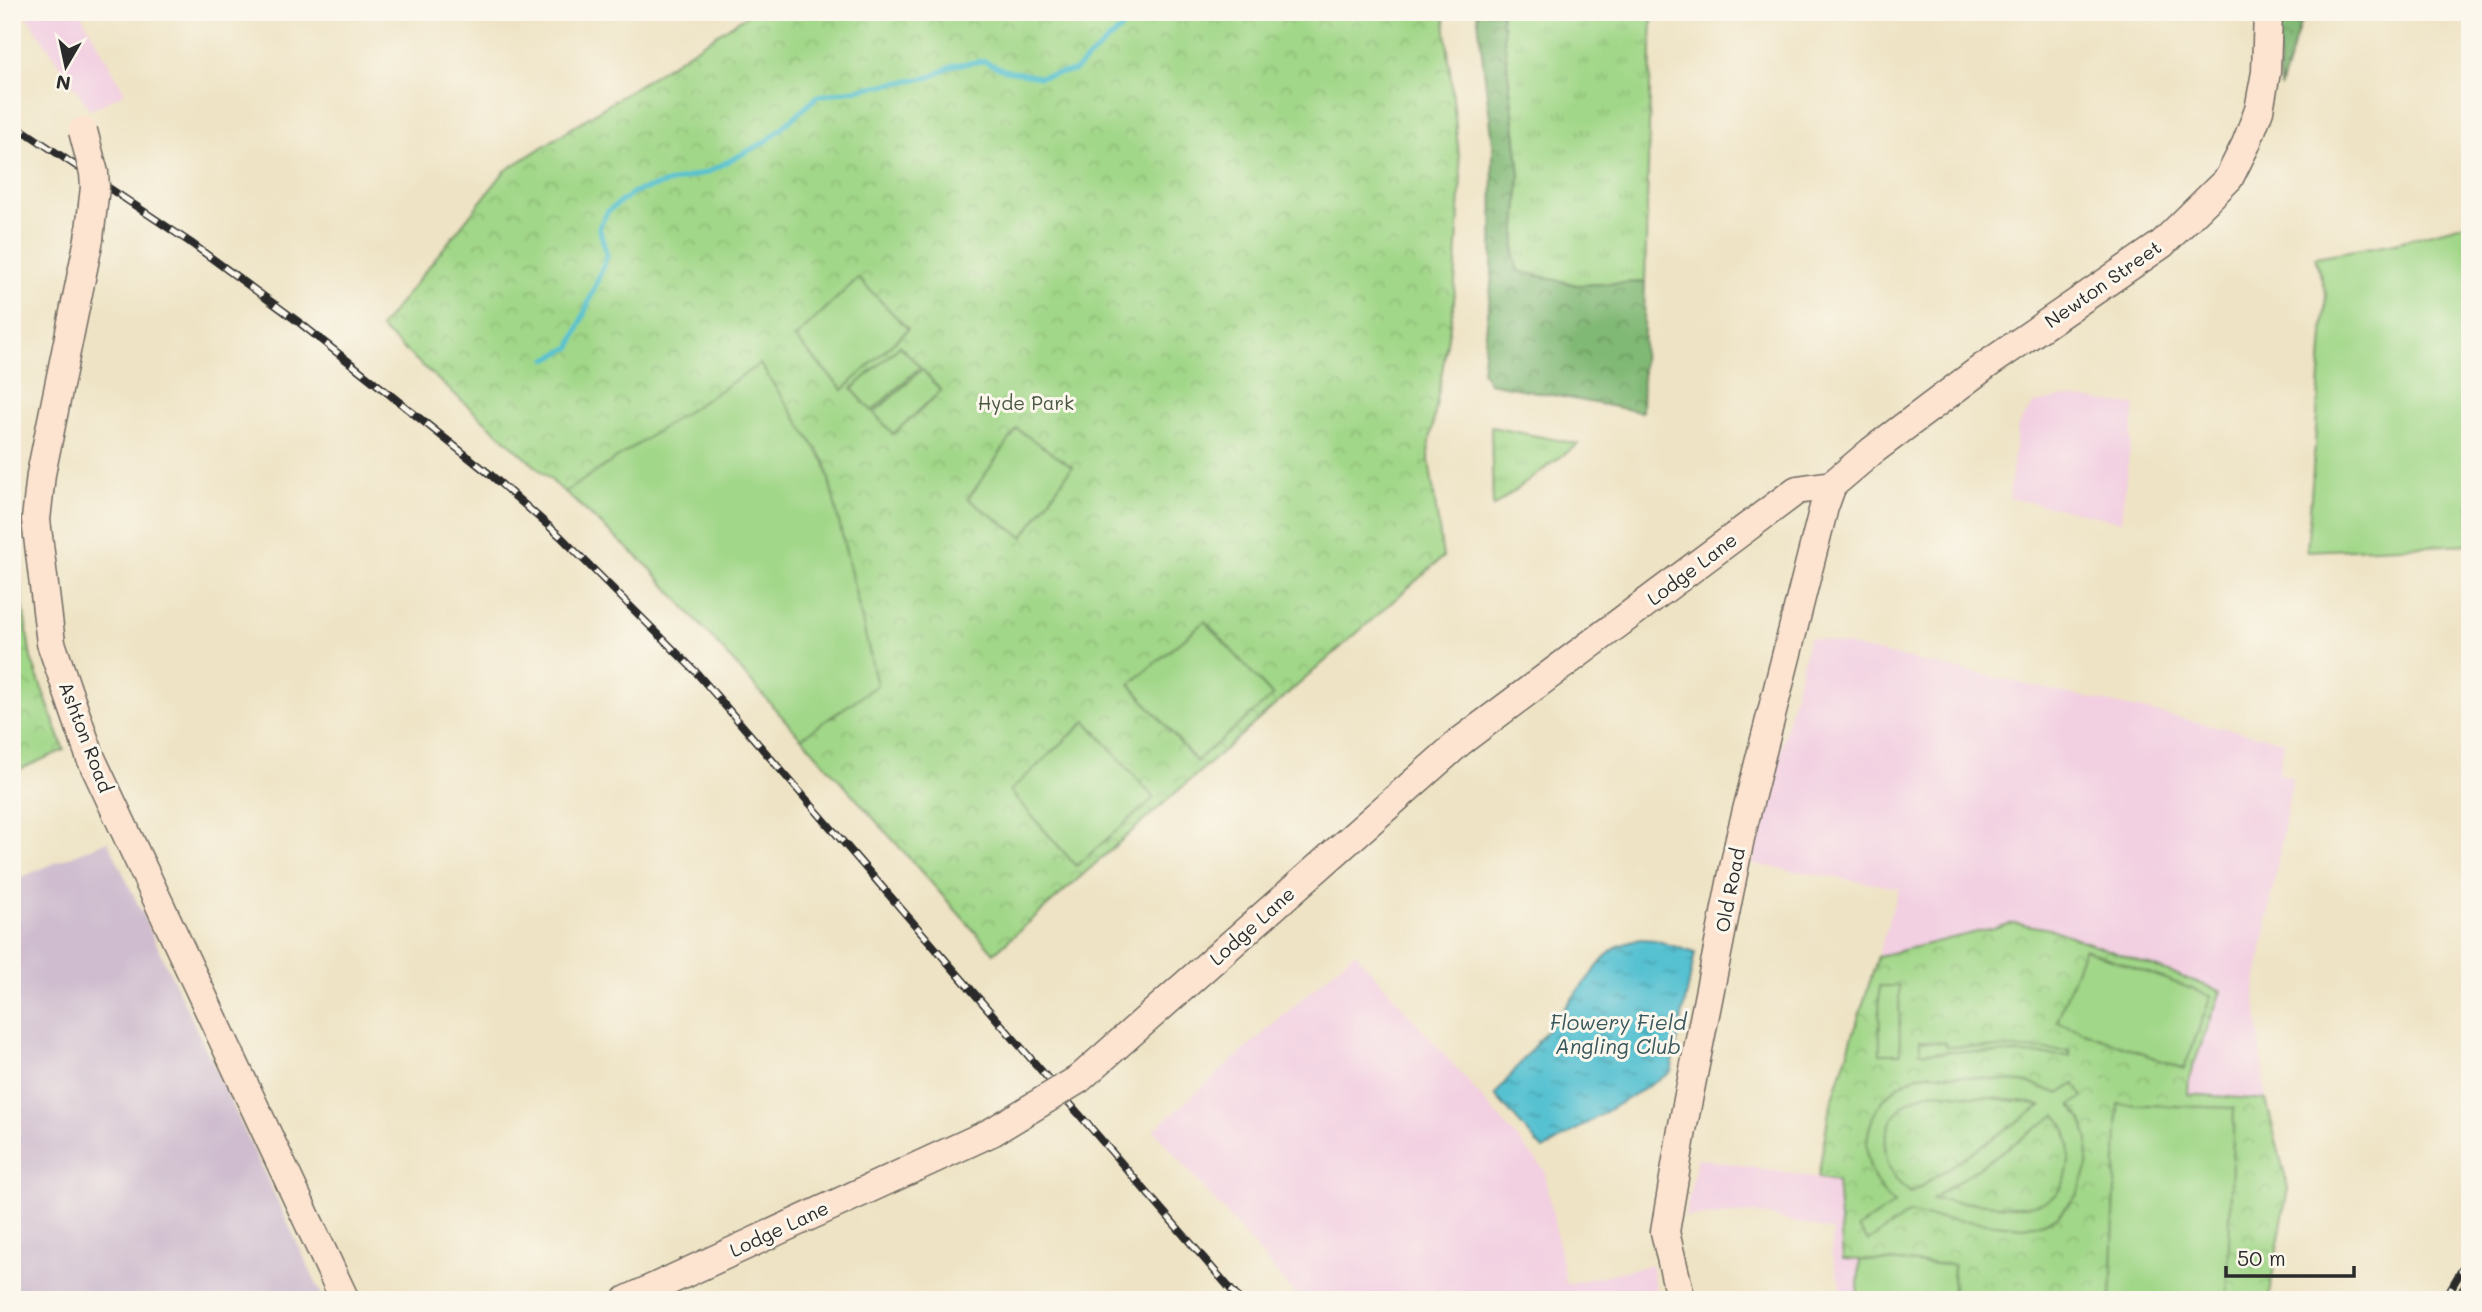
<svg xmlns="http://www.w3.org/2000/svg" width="2482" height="1312" viewBox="0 0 2482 1312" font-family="Mali,sans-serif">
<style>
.built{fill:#f2cfe1}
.industrial{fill:#cfbdcf}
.grass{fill:url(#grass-tufts);stroke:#66815a;stroke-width:2}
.forest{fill:url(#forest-crowns);stroke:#567250;stroke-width:2}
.park{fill:url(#park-crowns);stroke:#66815a;stroke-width:2}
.garden{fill:#a1d788;stroke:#66815a;stroke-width:2;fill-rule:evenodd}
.water{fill:url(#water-ripples);stroke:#40767e;stroke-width:2}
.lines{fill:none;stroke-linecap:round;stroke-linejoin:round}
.stream{stroke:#56c1d1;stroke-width:5}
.secondary-casing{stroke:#6f6b61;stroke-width:31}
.secondary{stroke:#fde4d1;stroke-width:28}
.rail-casing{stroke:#2b2b2b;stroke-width:8}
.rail{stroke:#fbf7ec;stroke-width:5;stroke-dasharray:16;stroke-linecap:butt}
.secondary-bridge-casing{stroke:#6f6b61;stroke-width:31;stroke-linecap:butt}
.secondary-bridge{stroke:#fde4d1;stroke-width:28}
.labels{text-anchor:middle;stroke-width:6;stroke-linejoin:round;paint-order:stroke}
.street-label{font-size:19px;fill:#2b2b2b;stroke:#fbf7ec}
.park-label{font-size:19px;fill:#485642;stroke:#fbf7ec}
.water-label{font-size:21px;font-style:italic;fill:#38585d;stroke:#fbf7ec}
</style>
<defs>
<pattern id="grass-tufts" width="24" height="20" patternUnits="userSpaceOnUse" patternTransform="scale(1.75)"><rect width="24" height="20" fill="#a1d788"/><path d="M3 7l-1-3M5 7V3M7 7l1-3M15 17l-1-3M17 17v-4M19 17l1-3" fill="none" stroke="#8bb976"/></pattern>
<pattern id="forest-crowns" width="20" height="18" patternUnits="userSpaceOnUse" patternTransform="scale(1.75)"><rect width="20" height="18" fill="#80b874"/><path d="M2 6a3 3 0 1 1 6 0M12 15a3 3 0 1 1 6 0" fill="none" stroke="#69965f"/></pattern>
<pattern id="park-crowns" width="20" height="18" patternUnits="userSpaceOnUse" patternTransform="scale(1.75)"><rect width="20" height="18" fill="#a1d788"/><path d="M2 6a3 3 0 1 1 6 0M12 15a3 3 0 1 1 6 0" fill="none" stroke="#8bb976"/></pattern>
<pattern id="water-ripples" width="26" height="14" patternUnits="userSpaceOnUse" patternTransform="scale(1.75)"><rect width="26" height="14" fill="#56c1d1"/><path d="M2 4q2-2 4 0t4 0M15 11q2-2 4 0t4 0" fill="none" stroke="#479daa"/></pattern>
</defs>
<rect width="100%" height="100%" fill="#fbf7ec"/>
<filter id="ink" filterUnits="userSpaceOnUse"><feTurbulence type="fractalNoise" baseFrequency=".0143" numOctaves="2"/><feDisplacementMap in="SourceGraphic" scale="14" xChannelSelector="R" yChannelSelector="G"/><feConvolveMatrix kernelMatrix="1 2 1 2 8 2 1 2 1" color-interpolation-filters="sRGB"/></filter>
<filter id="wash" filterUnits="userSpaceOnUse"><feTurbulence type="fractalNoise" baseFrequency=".00686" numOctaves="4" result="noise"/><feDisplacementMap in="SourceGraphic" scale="28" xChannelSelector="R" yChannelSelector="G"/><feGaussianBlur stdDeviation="1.57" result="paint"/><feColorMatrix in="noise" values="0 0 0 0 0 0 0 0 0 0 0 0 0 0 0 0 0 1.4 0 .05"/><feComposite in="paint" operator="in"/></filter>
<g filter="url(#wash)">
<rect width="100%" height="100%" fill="#eee3c4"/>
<g class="built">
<path d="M 24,12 L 80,12 L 125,93 L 90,110 Z"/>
<path d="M 2063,397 L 2135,405 L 2121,521 L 2009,498 L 2018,425 L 2034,404 Z"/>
<path d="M 1809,637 L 2284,741 L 2279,774 L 2293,777 L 2255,990 L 2266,1100 L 2288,1188 L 2268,1300 L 1844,1300 L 1831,1252 L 1833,1231 L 1755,1213 L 1685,1217 L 1697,1158 L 1818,1178 L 1829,1111 L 1899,888 L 1752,864 Z"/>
<path d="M 1355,952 L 1544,1169 L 1566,1284 L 1651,1265 L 1657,1294 L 1611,1300 L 1300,1300 L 1154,1130 Z"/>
</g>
<path class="industrial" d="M 108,841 L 324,1300 L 12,1300 L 12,881 Z"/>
<g class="grass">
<path d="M 1501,12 L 1652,12 L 1645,282 L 1577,285 L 1518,271 L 1514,257 L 1520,174 Z"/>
<path d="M 1491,427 L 1578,444 L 1493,507 Z"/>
</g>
<g class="forest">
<path d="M 1477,12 L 1501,12 L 1520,174 L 1514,257 L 1518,271 L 1577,285 L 1645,282 L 1642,412 L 1489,383 L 1482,371 L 1492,275 L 1493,143 Z"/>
<path d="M 2277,12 L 2304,12 L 2280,88 Z"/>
</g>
<g class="park">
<path d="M 752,12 L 1444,12 L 1461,176 L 1454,302 L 1428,453 L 1443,557 L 994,953 L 650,568 L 380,328 L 505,171 Z"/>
<path d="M 12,548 L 14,548 L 31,658 L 64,750 L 12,773 Z"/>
<path d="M 2014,923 L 2051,929 L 2221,991 L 2189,1078 L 2188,1094 L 2266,1100 L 2288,1188 L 2268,1300 L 1952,1300 L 1954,1265 L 1843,1259 L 1837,1181 L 1818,1178 L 1829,1111 L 1878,956 Z"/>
</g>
<g class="garden">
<path d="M 2470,223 L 2470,544 L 2307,551 L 2326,294 L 2315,257 L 2395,243 Z"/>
<path d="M 858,278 L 908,329 L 843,390 L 795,338 Z"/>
<path d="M 900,346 L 920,367 L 872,411 L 852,389 Z"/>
<path d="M 760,364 L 825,462 L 877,685 L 801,738 L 650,568 L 565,492 Z"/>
<path d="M 922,369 L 941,391 L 893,434 L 874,413 Z"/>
<path d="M 1017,429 L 1072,467 L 1023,537 L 968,499 Z"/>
<path d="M 1205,621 L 1273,696 L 1196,761 L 1130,684 Z"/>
<path d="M 1086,721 L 1154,798 L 1076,866 L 1010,791 Z"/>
<path d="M 2084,949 L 2211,996 L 2184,1069 L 2057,1022 Z"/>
<path d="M 1879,986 L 1899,986 L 1900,1054 L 1880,1054 Z"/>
<path d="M 1920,1041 L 1946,1043 L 1946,1046 L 2070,1051 L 2070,1056 L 1946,1051 L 1945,1053 L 1920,1052 Z"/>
<path d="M 1931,1073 L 2029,1083 L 2059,1094 L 2075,1084 L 2083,1097 L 2071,1105 L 2082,1121 L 2088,1140 L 2087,1169 L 2077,1195 L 2058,1216 L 2044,1223 L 2023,1227 L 1921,1216 L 1910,1213 L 1868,1241 L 1858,1228 L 1894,1204 C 1845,1161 1866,1084 1931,1073 ZM 1936,1092 L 2026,1102 L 2041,1106 L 1911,1193 C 1867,1164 1882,1097 1936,1092 ZM 2056,1115 C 2068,1128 2071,1143 2069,1161 C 2064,1212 2026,1208 1987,1204 C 1969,1203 1950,1201 1932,1199 Z"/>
<path d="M 2118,1104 L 2234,1108 L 2227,1300 L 2111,1300 Z"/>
<path d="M 1860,1260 L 1954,1265 L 1952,1300 L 1857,1300 Z"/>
</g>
<path class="water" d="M 1640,939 L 1655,940 L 1695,953 L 1671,1072 L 1543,1150 L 1495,1095 L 1606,956 L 1618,946 Z"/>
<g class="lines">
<path class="stream" d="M 547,359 L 571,347 L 607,256 L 599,227 L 608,211 L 634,192 L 708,172 L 767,141 L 818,96 L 931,77 L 954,65 L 984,61 L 1004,70 L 1039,77 L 1074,71 L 1140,12"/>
</g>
</g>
<g filter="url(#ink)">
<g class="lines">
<defs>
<g id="secondary">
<path d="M 89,239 L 41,474 L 36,520 L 51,643 L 90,756 L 345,1300"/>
<path d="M 1079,1079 L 1461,741 L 1797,490 L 1832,485"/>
<path d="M 627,1300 L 992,1132"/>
<path d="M 1681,1300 L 1665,1232 L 1682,1130 L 1740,838 L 1824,507 L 1832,485 L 1872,451 L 1985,366 L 2162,244 L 2229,178 L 2246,144 L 2259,110 L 2266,72 L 2268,12"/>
</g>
</defs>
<use href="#secondary" class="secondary-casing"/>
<use href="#secondary" class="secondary"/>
<defs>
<g id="rail">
<path d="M 12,123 L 191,243 L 300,323 L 492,476 L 560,536 L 695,671 L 1240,1300"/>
<path d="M 2444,1300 L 2470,1256"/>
<path d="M 2456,1300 L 2470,1278"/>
</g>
</defs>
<use href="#rail" class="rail-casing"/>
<use href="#rail" class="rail"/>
<defs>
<g id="secondary-bridge">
<path d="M 83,131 L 94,173 L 95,187 L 89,239"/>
<path d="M 992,1132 L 1079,1079"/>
</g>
</defs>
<use href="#secondary-bridge" class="secondary-bridge-casing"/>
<use href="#secondary-bridge" class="secondary-bridge"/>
</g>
</g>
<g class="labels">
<g class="street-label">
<text transform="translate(2103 284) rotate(-35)" y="7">Newton Street</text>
<text transform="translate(1692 569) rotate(-37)" y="7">Lodge Lane</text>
<text transform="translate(86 737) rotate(69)" y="7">Ashton Road</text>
<text transform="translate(1730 890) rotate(-79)" y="7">Old Road</text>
<text transform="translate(1252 926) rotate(-42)" y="7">Lodge Lane</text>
<text transform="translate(779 1229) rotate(-25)" y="7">Lodge Lane</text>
</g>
<g class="park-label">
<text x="1026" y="410">Hyde Park</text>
</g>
<g class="water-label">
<text x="1618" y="1030">Flowery Field<tspan x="1618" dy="24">Angling Club</tspan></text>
</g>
</g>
<rect width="2482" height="1312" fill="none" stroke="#fbf7ec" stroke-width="42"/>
<g transform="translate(66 66) rotate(189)" stroke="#fbf7ec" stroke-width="5" paint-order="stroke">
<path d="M0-5L12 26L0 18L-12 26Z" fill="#2b2b2b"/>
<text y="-10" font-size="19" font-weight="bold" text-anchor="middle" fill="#2b2b2b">N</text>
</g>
<path d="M2226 1266v10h128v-10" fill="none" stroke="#2b2b2b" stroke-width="3.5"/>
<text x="2237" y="1266" font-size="21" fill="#2b2b2b" stroke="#fbf7ec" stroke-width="5" paint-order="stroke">50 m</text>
</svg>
